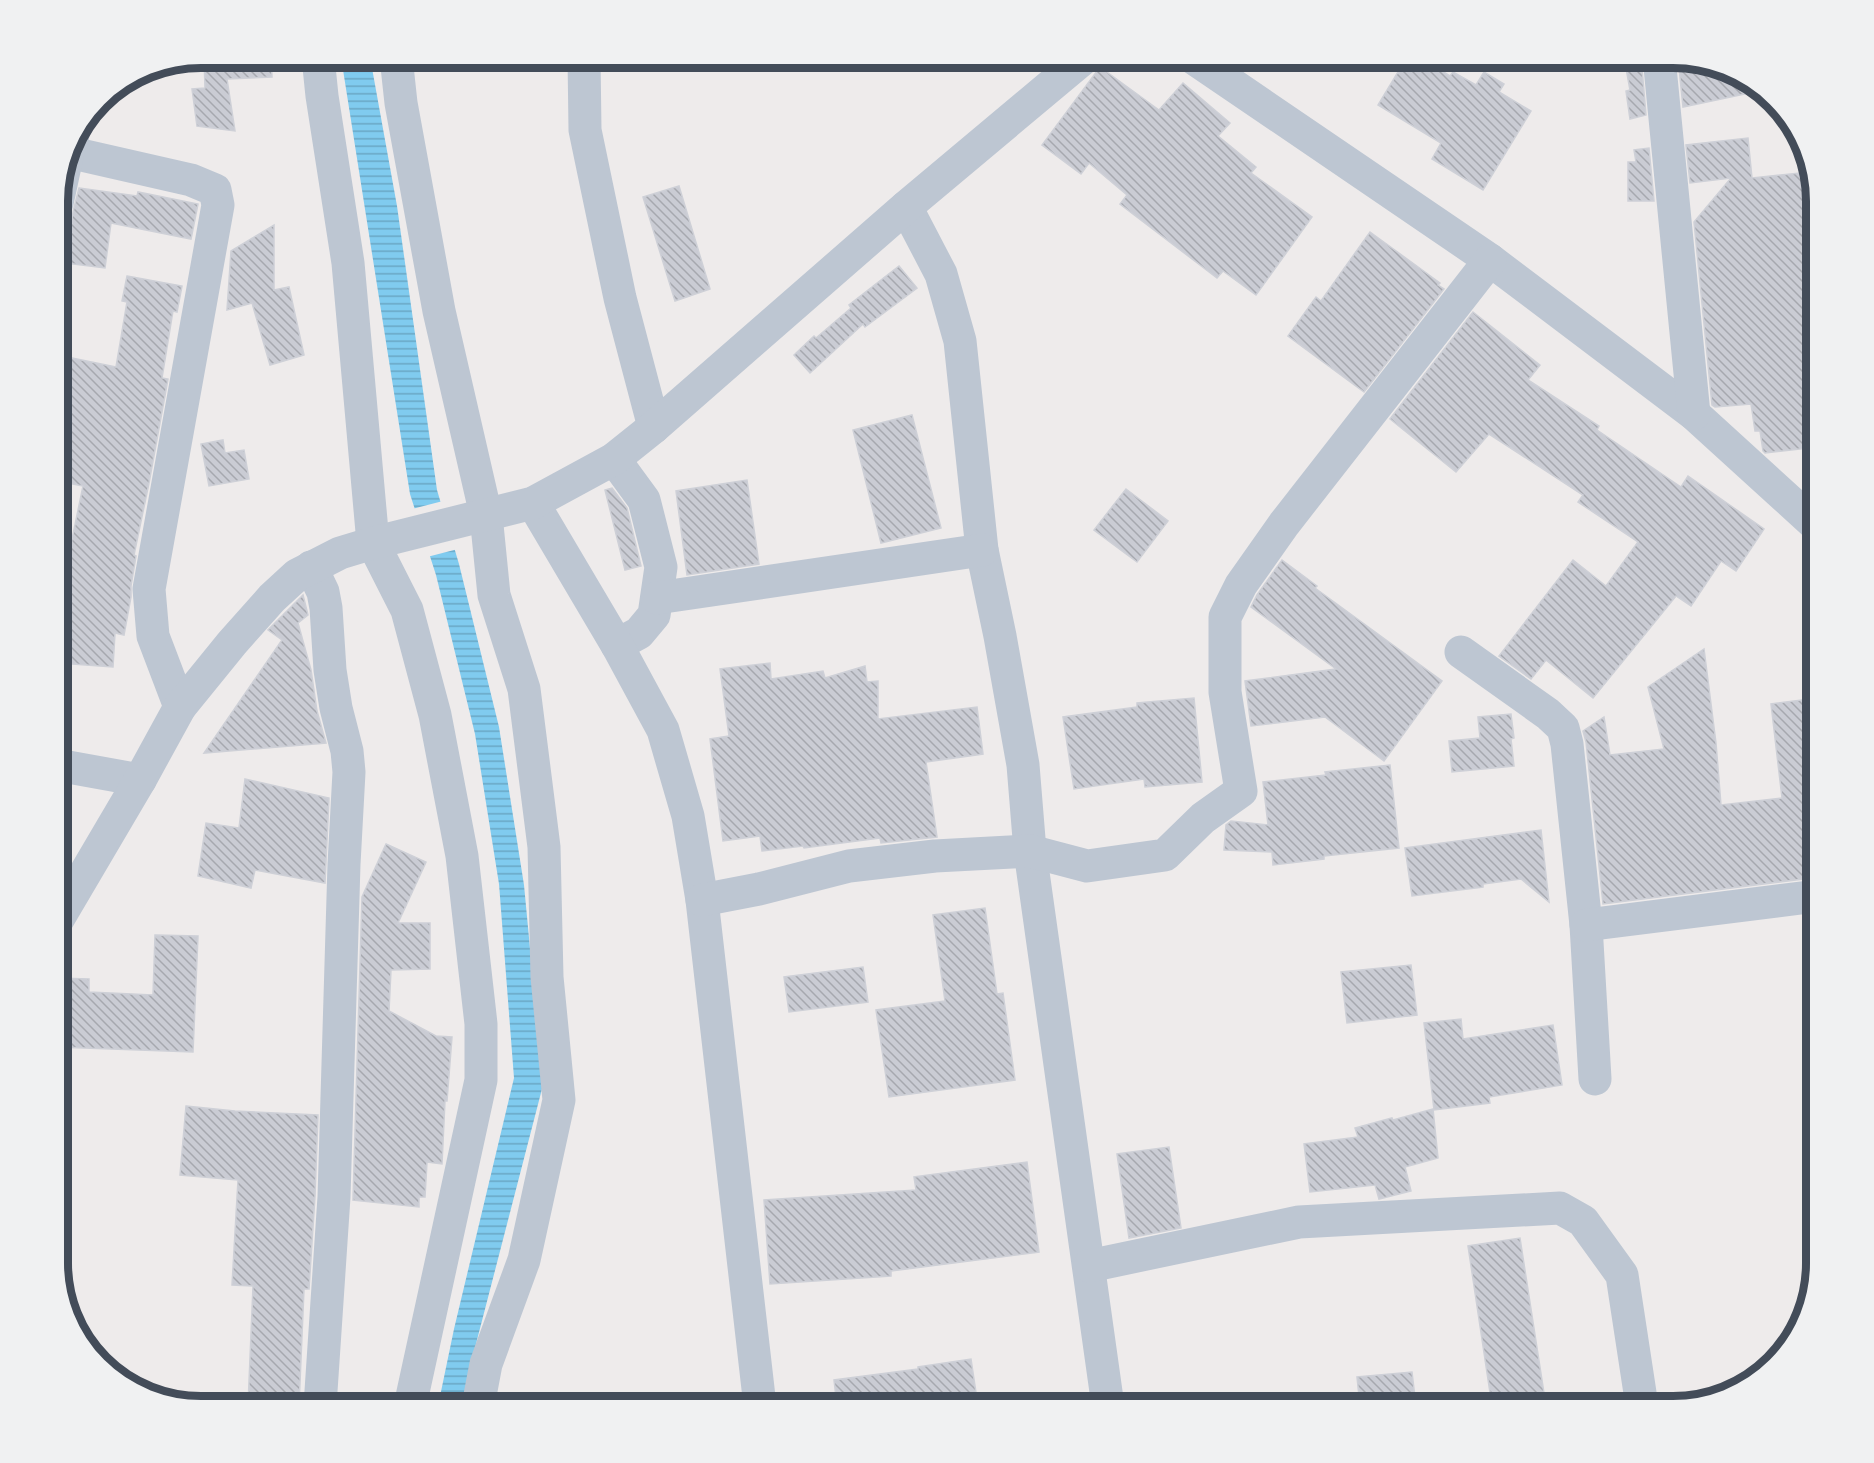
<svg xmlns="http://www.w3.org/2000/svg" width="1874" height="1463" viewBox="0 0 1874 1463" font-family="'Titillium Web',sans-serif">
<style>
.water{fill:url(#water-rules)}
.pier{fill:#eeebeb}
.building{fill:url(#building-back-hatch);stroke:#ced0d7;stroke-width:1.5}
.lines{fill:none;stroke-linecap:round;stroke-linejoin:round}
.minor{stroke:#bdc6d2;stroke-width:33}
.rim{fill:none;stroke:#434c59;stroke-width:8}
</style>
<defs>
<pattern id="water-rules" width="6" height="5" patternUnits="userSpaceOnUse" patternTransform="scale(1.5)"><rect width="6" height="5" fill="#80cbef"/><path d="M0 2.5h6" fill="none" stroke="#6aa7c5"/></pattern>
<pattern id="building-back-hatch" width="6" height="6" patternUnits="userSpaceOnUse" patternTransform="scale(1.5)"><rect width="6" height="6" fill="#caccd4"/><path d="M-1 5l2 2M0 0l6 6M5-1l2 2" fill="none" stroke="#a6a8af"/></pattern>
</defs>
<rect width="100%" height="100%" fill="#eeebeb"/>
<path class="water" d="M 341,57 L 370,57 L 397,206 L 437,490 L 459,564 L 499,727 L 524,885 L 543,1085 L 477,1340 L 463,1406 L 438,1406 L 454,1329 L 514,1078 L 499,884 L 475,734 L 436,575 L 410,494 Z"/>
<path class="pier" d="M 443,501 L 458,549 L 427,557 L 412,509 Z"/>
<g class="building">
<path d="M 204,57 L 271,57 L 272,77 L 227,79 L 235,131 L 197,126 L 192,89 L 205,88 Z"/>
<path d="M 1407,57 L 1419,57 L 1450,76 L 1453,72 L 1476,85 L 1484,72 L 1504,84 L 1499,92 L 1531,111 L 1483,190 L 1432,159 L 1441,143 L 1378,105 Z"/>
<path d="M 1624,57 L 1641,57 L 1646,115 L 1630,119 L 1626,91 L 1630,90 Z"/>
<path d="M 1678,58 L 1720,65 L 1764,90 L 1683,107 Z"/>
<path d="M 1100,67 L 1159,110 L 1183,83 L 1230,123 L 1218,136 L 1256,167 L 1251,173 L 1312,217 L 1256,295 L 1223,271 L 1217,278 L 1120,204 L 1127,195 L 1089,163 L 1081,174 L 1042,145 Z"/>
<path d="M 1748,138 L 1752,178 L 1810,172 L 1814,189 L 1817,211 L 1817,447 L 1765,453 L 1763,451 L 1760,431 L 1755,431 L 1751,404 L 1715,407 L 1712,405 L 1694,222 L 1731,178 L 1690,183 L 1686,145 Z"/>
<path d="M 1649,148 L 1654,201 L 1628,201 L 1628,162 L 1636,162 L 1634,150 Z"/>
<path d="M 679,186 L 710,289 L 675,301 L 643,197 Z"/>
<path d="M 79,188 L 137,196 L 138,192 L 198,204 L 191,239 L 111,223 L 105,268 L 66,263 L 73,212 Z"/>
<path d="M 274,225 L 274,290 L 289,287 L 304,355 L 270,365 L 252,303 L 227,310 L 231,251 Z"/>
<path d="M 1370,232 L 1440,283 L 1438,285 L 1444,289 L 1364,392 L 1288,336 L 1316,297 L 1321,301 Z"/>
<path d="M 899,266 L 917,288 L 865,327 L 863,324 L 810,373 L 794,355 L 814,336 L 816,338 L 851,308 L 849,305 Z"/>
<path d="M 127,276 L 182,286 L 177,312 L 173,311 L 162,378 L 168,379 L 149,483 L 134,555 L 136,556 L 131,586 L 131,597 L 124,635 L 115,633 L 113,667 L 59,663 L 62,623 L 57,622 L 57,574 L 63,543 L 71,544 L 83,486 L 57,481 L 57,355 L 116,367 L 127,302 L 122,301 Z"/>
<path d="M 1473,312 L 1540,365 L 1528,380 L 1599,426 L 1597,430 L 1681,487 L 1688,476 L 1764,529 L 1736,571 L 1721,561 L 1691,606 L 1676,596 L 1593,698 L 1546,660 L 1531,679 L 1499,656 L 1573,560 L 1606,586 L 1638,542 L 1578,502 L 1583,495 L 1489,434 L 1456,472 L 1390,419 Z"/>
<path d="M 912,415 L 941,528 L 881,543 L 853,430 Z"/>
<path d="M 223,440 L 225,453 L 244,450 L 249,479 L 209,486 L 201,444 Z"/>
<path d="M 747,480 L 759,564 L 687,575 L 676,491 Z"/>
<path d="M 612,488 L 627,508 L 641,566 L 625,570 L 605,490 Z"/>
<path d="M 1126,489 L 1168,521 L 1137,562 L 1094,530 Z"/>
<path d="M 1282,560 L 1317,586 L 1315,588 L 1442,681 L 1384,761 L 1325,717 L 1251,726 L 1245,681 L 1336,669 L 1251,607 L 1257,595 Z"/>
<path d="M 303,595 L 308,615 L 298,623 L 311,670 L 317,711 L 326,743 L 204,753 L 282,640 L 268,630 Z"/>
<path d="M 1704,649 L 1716,743 L 1721,805 L 1782,798 L 1771,704 L 1817,698 L 1817,851 L 1808,852 L 1811,878 L 1603,904 L 1586,742 L 1583,731 L 1604,717 L 1610,755 L 1664,749 L 1648,687 Z"/>
<path d="M 770,663 L 771,679 L 823,671 L 825,678 L 865,666 L 867,682 L 878,681 L 878,719 L 977,707 L 983,754 L 926,762 L 937,837 L 881,843 L 880,838 L 804,848 L 803,846 L 762,851 L 760,836 L 723,841 L 710,739 L 729,736 L 720,669 Z"/>
<path d="M 1194,698 L 1202,782 L 1145,787 L 1144,779 L 1074,789 L 1063,717 L 1137,707 L 1137,703 Z"/>
<path d="M 1511,714 L 1514,738 L 1511,739 L 1514,766 L 1452,772 L 1449,741 L 1480,738 L 1478,717 Z"/>
<path d="M 1390,765 L 1399,848 L 1324,856 L 1324,859 L 1273,865 L 1272,852 L 1224,850 L 1226,825 L 1231,821 L 1268,825 L 1263,782 L 1326,775 L 1325,772 Z"/>
<path d="M 245,779 L 329,798 L 325,883 L 255,870 L 251,888 L 198,876 L 206,823 L 239,828 Z"/>
<path d="M 1541,830 L 1549,902 L 1521,879 L 1483,884 L 1483,887 L 1412,896 L 1405,848 Z"/>
<path d="M 386,844 L 426,862 L 398,923 L 430,923 L 430,969 L 391,970 L 389,1011 L 436,1036 L 452,1037 L 447,1101 L 445,1101 L 442,1164 L 427,1162 L 425,1197 L 419,1197 L 419,1207 L 353,1200 L 362,897 Z"/>
<path d="M 985,908 L 997,994 L 1003,993 L 1015,1080 L 889,1097 L 876,1010 L 945,1001 L 933,915 Z"/>
<path d="M 155,935 L 198,936 L 193,1052 L 57,1047 L 57,978 L 89,979 L 89,992 L 153,995 Z"/>
<path d="M 1411,965 L 1417,1015 L 1347,1023 L 1341,972 Z"/>
<path d="M 863,967 L 868,1002 L 789,1012 L 784,977 Z"/>
<path d="M 1461,1019 L 1463,1039 L 1553,1025 L 1562,1085 L 1489,1097 L 1490,1103 L 1434,1110 L 1424,1023 Z"/>
<path d="M 186,1106 L 235,1111 L 318,1115 L 315,1196 L 309,1289 L 304,1289 L 299,1406 L 248,1406 L 253,1286 L 232,1285 L 238,1180 L 180,1175 Z"/>
<path d="M 1433,1109 L 1438,1158 L 1405,1167 L 1411,1191 L 1379,1199 L 1375,1185 L 1310,1192 L 1304,1144 L 1358,1137 L 1355,1128 L 1392,1118 L 1393,1120 Z"/>
<path d="M 1169,1147 L 1181,1228 L 1129,1238 L 1117,1154 Z"/>
<path d="M 1027,1162 L 1039,1252 L 891,1271 L 891,1276 L 770,1284 L 764,1200 L 916,1190 L 914,1177 Z"/>
<path d="M 1520,1238 L 1546,1406 L 1492,1406 L 1468,1246 Z"/>
<path d="M 971,1359 L 978,1406 L 837,1406 L 834,1380 L 918,1369 L 918,1367 Z"/>
<path d="M 1412,1372 L 1416,1406 L 1360,1406 L 1357,1377 Z"/>
</g>
<g class="lines">
<g class="minor">
<path d="M 318,57 L 322,96 L 348,263 L 373,543 L 407,610 L 435,715 L 462,856 L 481,1024 L 481,1080 L 410,1406"/>
<path d="M 396,57 L 401,103 L 439,311 L 486,515 L 494,595 L 524,689 L 544,847 L 547,977 L 559,1100 L 524,1260 L 486,1364 L 478,1406"/>
<path d="M 584,57 L 585,130 L 620,298 L 654,427"/>
<path d="M 1192,57 L 1490,260 L 1694,414 L 1817,526"/>
<path d="M 1659,57 L 1694,414"/>
<path d="M 68,152 L 191,180 L 215,190 L 218,205 L 149,589 L 153,636 L 180,707"/>
<path d="M 57,203 L 68,152 L 73,135"/>
<path d="M 906,207 L 941,274 L 960,341 L 982,550 L 1000,636 L 1023,765 L 1030,851 L 1108,1406"/>
<path d="M 614,459 L 644,500 L 661,567 L 654,615 L 639,633 L 617,645"/>
<path d="M 533,503 L 617,645 L 663,730 L 688,816 L 702,900 L 760,1406"/>
<path d="M 311,567 L 323,592 L 326,608 L 330,670 L 336,708 L 347,751 L 349,772 L 344,864 L 334,1197 L 320,1406"/>
<path d="M 657,598 L 982,550"/>
<path d="M 1461,652 L 1548,714 L 1563,728 L 1567,744 L 1586,925 L 1595,1079"/>
<path d="M 57,765 L 140,780"/>
<path d="M 702,900 L 759,889 L 849,866 L 935,856 L 1030,851 L 1087,866 L 1165,855 L 1203,818 L 1241,791 L 1225,692 L 1225,617 L 1241,585 L 1284,524 L 1490,260"/>
<path d="M 57,921 L 140,780 L 180,707 L 232,643 L 272,598 L 297,575 L 340,553 L 373,543 L 533,503 L 614,459 L 654,427 L 906,207 L 1085,57"/>
<path d="M 1586,925 L 1817,896"/>
<path d="M 1089,1266 L 1299,1222 L 1560,1208 L 1583,1221 L 1622,1275 L 1642,1406"/>
</g>
</g>
<path d="M0 0H1874V1463H0ZM201 68H1673A133 133 0 0 1 1806 201V1263A133 133 0 0 1 1673 1396H201A133 133 0 0 1 68 1263V201A133 133 0 0 1 201 68Z" fill="#f0f1f2" fill-rule="evenodd"/>
<path class="rim" d="M201 68H1673A133 133 0 0 1 1806 201V1263A133 133 0 0 1 1673 1396H201A133 133 0 0 1 68 1263V201A133 133 0 0 1 201 68Z"/>
</svg>
